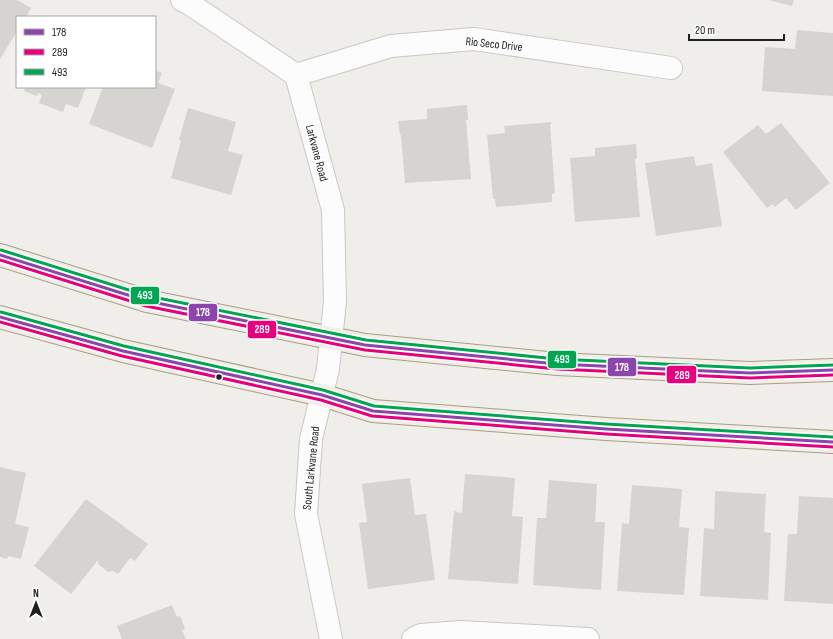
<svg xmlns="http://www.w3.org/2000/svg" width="833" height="639" viewBox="0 0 833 639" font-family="'Sofia Sans Condensed',sans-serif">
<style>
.building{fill:#d6d4d1}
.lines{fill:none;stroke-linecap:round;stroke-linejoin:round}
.minor-casing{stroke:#c8c8c6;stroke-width:24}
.major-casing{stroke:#a69e85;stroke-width:24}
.minor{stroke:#fdfcfc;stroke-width:22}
.major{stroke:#f2eee6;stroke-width:22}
.bus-1-casing{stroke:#fff;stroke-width:6}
.bus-2-casing{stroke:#fff;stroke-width:6}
.bus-3-casing{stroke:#fff;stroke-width:6}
.bus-1{stroke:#8e44ad;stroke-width:3}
.bus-2{stroke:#e5007d;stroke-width:3}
.bus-3{stroke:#00a651;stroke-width:3}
.bus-dot{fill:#212121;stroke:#fff;stroke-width:1.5}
.labels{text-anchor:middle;stroke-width:3;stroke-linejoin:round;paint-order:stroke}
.street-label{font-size:12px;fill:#212121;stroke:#fff}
.line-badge{stroke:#fff;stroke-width:1.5}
.badge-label{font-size:11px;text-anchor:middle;font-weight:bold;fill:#fff}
</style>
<rect width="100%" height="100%" fill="#efeeea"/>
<g class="building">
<path d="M 0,0 L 17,0 L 31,8 L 26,17 L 17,17 L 17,31 L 0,59 Z"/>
<path d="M 768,0 L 794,0 L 792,6 Z"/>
<path d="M 797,30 L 833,33 L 833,96 L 762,91 L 765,47 L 795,49 Z"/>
<path d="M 155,70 L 162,73 L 158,83 L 175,89 L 152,148 L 89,124 L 103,87 L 155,87 Z"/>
<path d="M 22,87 L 86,87 L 78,108 L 66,104 L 63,112 L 39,103 L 42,95 L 38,93 L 37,96 L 24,91 L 25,88 Z"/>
<path d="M 467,105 L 468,120 L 466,120 L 471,179 L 405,183 L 401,135 L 400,135 L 398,121 L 427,119 L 427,109 Z"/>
<path d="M 188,108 L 236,122 L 228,151 L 243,155 L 231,195 L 171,178 L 181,141 L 179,140 Z"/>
<path d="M 551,122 L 551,124 L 550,124 L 555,193 L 552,194 L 552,202 L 496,207 L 495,199 L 493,199 L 487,135 L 505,133 L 504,126 Z"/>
<path d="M 781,123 L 830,183 L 796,210 L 786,198 L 775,207 L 773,204 L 767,208 L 723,152 L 758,125 L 766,134 Z"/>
<path d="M 636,144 L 637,159 L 635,159 L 640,217 L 575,222 L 570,158 L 595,156 L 595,148 Z"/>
<path d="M 694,156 L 696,166 L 712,163 L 722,226 L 656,236 L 645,163 Z"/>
<path d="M 0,467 L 26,473 L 15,524 L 29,527 L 21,559 L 8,556 L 7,559 L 0,557 Z"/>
<path d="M 465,474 L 515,478 L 512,516 L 523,517 L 518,584 L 448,579 L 454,511 L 462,513 Z"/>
<path d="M 410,478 L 415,515 L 426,514 L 435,580 L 368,589 L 359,523 L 367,522 L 362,484 Z"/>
<path d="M 549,480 L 597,484 L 595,522 L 605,522 L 601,590 L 533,585 L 537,518 L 546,518 Z"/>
<path d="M 632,485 L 682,489 L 679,527 L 689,528 L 684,595 L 617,591 L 622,523 L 629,524 Z"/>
<path d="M 715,491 L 766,494 L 764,532 L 771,533 L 768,600 L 700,596 L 704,528 L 714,529 Z"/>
<path d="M 799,496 L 833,498 L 833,604 L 784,601 L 788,534 L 797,534 Z"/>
<path d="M 86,499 L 148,544 L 135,561 L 130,558 L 118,574 L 113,571 L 108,572 L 98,564 L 98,560 L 71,594 L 34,566 Z"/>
<path d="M 172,605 L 177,617 L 180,616 L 185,629 L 182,630 L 186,639 L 122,639 L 117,626 Z"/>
</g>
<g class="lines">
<defs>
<g id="minor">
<path d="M 182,0 L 190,4 L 296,75 L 333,210 L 335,301 L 328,369 L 311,439 L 306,514 L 331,639"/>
<path d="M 296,75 L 391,46 L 474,39 L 671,68"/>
<path d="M 413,639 L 421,635 L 461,632 L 588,639"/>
</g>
<g id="major">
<path d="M 0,255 L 147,301 L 365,345 L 557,364 L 750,373 L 833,370"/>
<path d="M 0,317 L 123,351 L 322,395 L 373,411 L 606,429 L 833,442"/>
</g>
</defs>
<use href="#minor" class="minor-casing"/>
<use href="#major" class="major-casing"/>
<use href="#minor" class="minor"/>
<use href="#major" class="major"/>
<defs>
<g id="bus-1">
<path d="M 0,255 L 147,301 L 365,345 L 557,364 L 750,373 L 833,370"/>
<path d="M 0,317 L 123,351 L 322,395 L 373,411 L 606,429 L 833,442"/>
</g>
<g id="bus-2">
<path d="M 0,260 L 146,306 L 365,350 L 557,369 L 750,378 L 833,375"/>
<path d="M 0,322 L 122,356 L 321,400 L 372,416 L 606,434 L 833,447"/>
</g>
<g id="bus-3">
<path d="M 1,250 L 148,296 L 366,340 L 557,359 L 750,368 L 833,365"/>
<path d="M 1,312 L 124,346 L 323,390 L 374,406 L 606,424 L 833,437"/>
</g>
</defs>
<use href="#bus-1" class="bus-1-casing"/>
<use href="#bus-2" class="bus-2-casing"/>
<use href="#bus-3" class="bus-3-casing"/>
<use href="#bus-1" class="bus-1"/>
<use href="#bus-2" class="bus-2"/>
<use href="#bus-3" class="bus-3"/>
</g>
<circle class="bus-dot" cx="219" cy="377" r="3.5"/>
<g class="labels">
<g class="street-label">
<text transform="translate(494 44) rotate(6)" y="4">Rio Seco Drive</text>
<text transform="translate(317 153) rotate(75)" y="4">Larkvane Road</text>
<text transform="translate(311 468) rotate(-84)" y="4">South Larkvane Road</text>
</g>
</g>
<g class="line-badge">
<rect x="130" y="286" width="30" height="19" rx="4" fill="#00a651"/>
<rect x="188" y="303" width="30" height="19" rx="4" fill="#8e44ad"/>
<rect x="247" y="320" width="30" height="19" rx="4" fill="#e5007d"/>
<rect x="547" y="350" width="30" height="19" rx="4" fill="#00a651"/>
<rect x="607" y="357" width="30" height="20" rx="4" fill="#8e44ad"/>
<rect x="666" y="365" width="31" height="19" rx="4" fill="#e5007d"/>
</g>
<g class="badge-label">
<text x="145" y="299">493</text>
<text x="203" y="316">178</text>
<text x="262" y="333">289</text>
<text x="562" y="363">493</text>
<text x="622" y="371">178</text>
<text x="682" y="379">289</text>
</g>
<rect x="16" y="16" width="140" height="72" fill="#ffffff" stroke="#a6a6a6"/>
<rect x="24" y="29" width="20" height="6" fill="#8e44ad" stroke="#a6a6a6"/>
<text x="52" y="36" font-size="12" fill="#212121">178</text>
<rect x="24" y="49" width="20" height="6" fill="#e5007d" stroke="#a6a6a6"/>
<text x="52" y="56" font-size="12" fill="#212121">289</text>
<rect x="24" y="69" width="20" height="6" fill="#00a651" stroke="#a6a6a6"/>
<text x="52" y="76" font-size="12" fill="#212121">493</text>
<g transform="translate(36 603)" stroke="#ffffff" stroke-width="3" paint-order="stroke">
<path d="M0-3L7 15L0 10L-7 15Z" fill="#212121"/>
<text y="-6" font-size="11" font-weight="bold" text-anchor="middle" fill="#212121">N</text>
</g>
<path d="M689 34v6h95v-6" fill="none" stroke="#212121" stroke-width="2"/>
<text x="695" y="34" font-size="12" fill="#212121" stroke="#ffffff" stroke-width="3" paint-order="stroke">20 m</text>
</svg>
